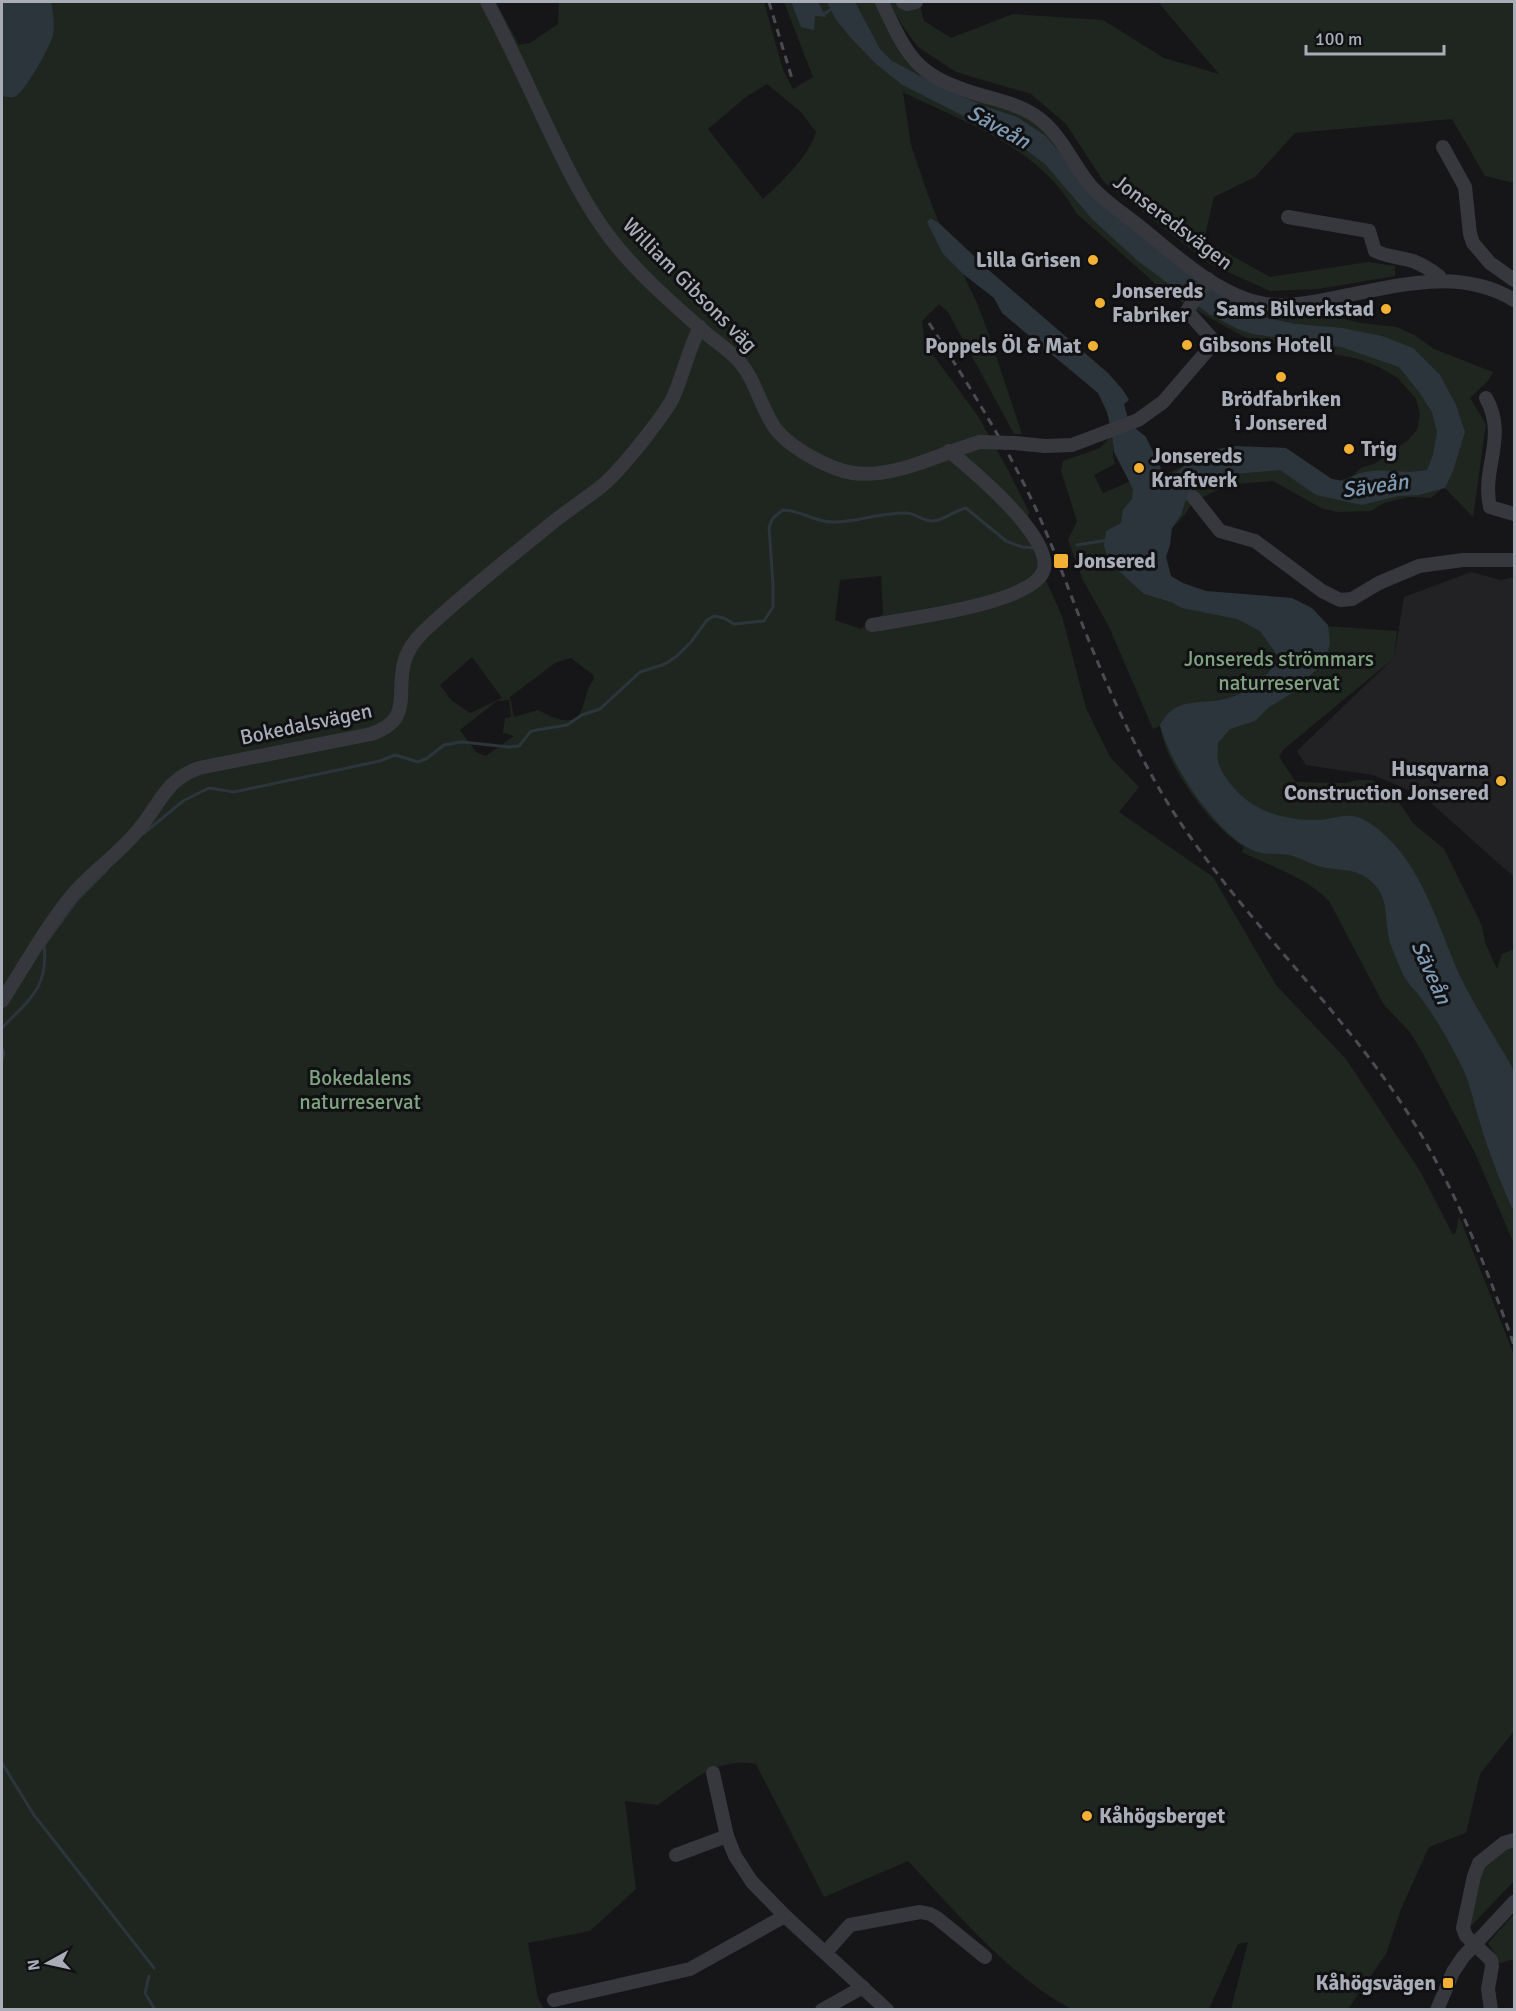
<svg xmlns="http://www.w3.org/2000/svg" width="1516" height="2011" viewBox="0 0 1516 2011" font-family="Signika,sans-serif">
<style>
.built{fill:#222225}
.green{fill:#1e261f;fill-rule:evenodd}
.water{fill:#2c353c}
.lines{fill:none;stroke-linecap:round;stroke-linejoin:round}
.stream{stroke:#2c353c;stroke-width:3}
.minor{stroke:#37383d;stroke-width:14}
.rail{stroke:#4a4c52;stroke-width:3;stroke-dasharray:8 6;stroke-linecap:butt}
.minor-bridge{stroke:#37383d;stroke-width:14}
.poi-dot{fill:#f2b134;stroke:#111113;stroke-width:2}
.labels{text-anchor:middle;stroke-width:6;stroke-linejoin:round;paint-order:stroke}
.street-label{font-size:21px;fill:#a8adb8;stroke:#111113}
.poi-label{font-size:21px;font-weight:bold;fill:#a8adb8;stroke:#111113;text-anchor:start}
.park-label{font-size:21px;fill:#7fa381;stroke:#111113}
.water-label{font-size:22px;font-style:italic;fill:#7f9bb3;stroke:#111113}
</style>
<rect width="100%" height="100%" fill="#161618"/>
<path class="built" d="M 1471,572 L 1501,580 L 1514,577 L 1514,877 L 1423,796 L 1373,775 L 1306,765 L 1297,751 L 1394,658 L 1404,597 Z"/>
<g class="green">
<path d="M 2,2 L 496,2 L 519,45 L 530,43 L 558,24 L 559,2 L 764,2 L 783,70 L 793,89 L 813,77 L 784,2 L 879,2 L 906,61 L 918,74 L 933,84 L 961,96 L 1000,106 L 1022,114 L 1046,130 L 1070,164 L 1217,294 L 1248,308 L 1268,312 L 1296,312 L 1338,306 L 1336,317 L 1361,323 L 1397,327 L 1416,336 L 1434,349 L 1493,372 L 1488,381 L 1470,398 L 1486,424 L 1473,517 L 1444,487 L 1431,498 L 1408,497 L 1384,503 L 1371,511 L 1337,512 L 1321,508 L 1273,481 L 1238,484 L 1215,491 L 1193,502 L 1186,513 L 1170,531 L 1160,559 L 1172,588 L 1325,626 L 1397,631 L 1394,658 L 1284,749 L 1279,757 L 1296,782 L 1346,783 L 1357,780 L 1372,780 L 1393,794 L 1413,823 L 1444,849 L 1482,926 L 1485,942 L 1497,969 L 1502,954 L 1512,950 L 1514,952 L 1514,1244 L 1476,1155 L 1423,1054 L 1410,1032 L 1384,1005 L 1329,901 C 1307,878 1270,866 1242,852 L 1244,847 C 1210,826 1166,766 1160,726 L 1153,729 L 1109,627 L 1083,580 L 1068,540 L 1077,521 L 1061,471 L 1063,461 L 1100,448 L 1113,434 L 1113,457 L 1115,464 L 1094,475 L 1103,493 L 1131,481 L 1151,482 L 1185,465 L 1225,450 L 1335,482 L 1351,477 L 1361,468 L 1376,463 L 1408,440 L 1417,430 L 1420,414 L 1416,399 L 1398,378 L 1377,366 L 1355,358 L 1246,338 L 1167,294 L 1076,213 C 1040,147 965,123 903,92 L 911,145 L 928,195 L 939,223 L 931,218 L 943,254 L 963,274 L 977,303 L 988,332 L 1022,434 L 1014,434 L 948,312 L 939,304 L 922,321 L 925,344 L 978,416 L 1006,466 L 1029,512 L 1028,518 L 1039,565 L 1062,616 L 1086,708 L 1110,757 L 1139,787 L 1119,812 L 1213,877 L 1276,985 L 1346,1059 L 1420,1171 L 1453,1235 L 1456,1232 L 1459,1216 L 1514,1355 L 1514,1731 L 1480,1774 L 1466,1833 L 1429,1847 L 1401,1909 L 1386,1954 L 1348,2009 L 1231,2009 L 1248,1942 L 1238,1944 L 1209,2009 L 1071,2009 C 1007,1974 958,1914 908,1861 L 824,1897 L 756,1764 C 715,1757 689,1783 658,1805 L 625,1801 L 636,1889 L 590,1931 L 528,1943 L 538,1998 L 544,2009 L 2,2010 ZM 767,84 L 801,112 L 816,132 C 809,156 781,183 763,199 L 708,129 L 746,97 ZM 881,576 L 883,614 L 861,629 L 835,620 L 840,580 ZM 472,657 L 502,698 L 470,713 L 452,701 L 440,685 ZM 571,658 L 593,675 L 594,679 C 586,690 587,694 583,706 C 576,731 552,717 538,710 L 514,717 L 510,697 L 555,663 ZM 509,700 L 511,717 L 505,718 L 503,733 L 514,736 L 486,756 L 476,752 L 460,730 L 497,701 Z"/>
<path d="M 889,2 L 919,2 L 924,21 L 951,38 L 1013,14 L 1103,20 L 1164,58 L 1219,74 L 1158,2 L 1514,2 L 1514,183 L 1485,176 L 1452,119 L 1295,133 L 1255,177 L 1214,197 L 1204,240 L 1270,277 L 1368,262 L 1395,266 L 1395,276 L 1318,289 L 1270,291 L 1210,264 L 1104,182 L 1066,124 L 1031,94 L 956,72 L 918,47 L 902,25 Z"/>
<path d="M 1514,1844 L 1514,1881 L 1470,1927 L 1475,1887 L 1488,1860 Z"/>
<path d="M 1514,1914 L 1514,1959 L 1497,1964 L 1493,1951 L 1488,1943 Z"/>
</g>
<g class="water">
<path d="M 2,2 L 51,2 C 53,13 55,23 53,35 C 51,45 24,93 16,96 C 12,98 6,97 2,96 Z"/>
<path d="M 791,2 L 818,2 L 826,17 L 815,16 L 814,30 L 801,27 Z"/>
<path d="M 827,2 L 855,2 L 880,49 L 892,61 L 949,91 L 987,107 L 1017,117 L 1046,136 L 1088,187 L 1197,277 L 1244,309 L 1266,318 L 1296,324 L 1342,328 L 1382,336 L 1413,348 L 1440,375 L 1456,405 L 1465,432 L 1453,471 L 1445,488 L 1419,495 L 1398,496 L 1362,505 L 1316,495 L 1280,470 L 1223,475 L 1204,483 L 1185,502 L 1181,515 L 1172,528 L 1170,545 L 1166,557 L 1171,576 L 1183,583 L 1206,591 L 1292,598 L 1312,608 L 1328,625 L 1330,643 L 1325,661 L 1292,693 L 1268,708 L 1255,721 L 1230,729 L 1218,743 C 1218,749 1217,756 1218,761 C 1220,771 1228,781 1234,788 C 1255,812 1284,820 1316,820 C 1335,820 1348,809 1368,822 C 1421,856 1436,923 1460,976 C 1475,1007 1495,1037 1512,1067 L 1514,1074 L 1514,1212 C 1501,1184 1489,1153 1480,1123 C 1473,1101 1470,1080 1458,1059 C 1448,1040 1436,1018 1423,1001 C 1417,991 1406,983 1402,972 C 1397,959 1390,947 1388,933 C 1385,914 1388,898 1373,883 C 1356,866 1339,872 1318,866 C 1308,863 1299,857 1289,855 C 1278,853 1267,855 1257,852 C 1218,838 1170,765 1160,725 C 1175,696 1200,705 1225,699 C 1249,693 1267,678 1279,658 L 1260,631 L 1237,619 L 1182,608 L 1171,602 L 1144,594 L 1109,562 L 1104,546 L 1106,531 L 1121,523 L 1123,510 L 1132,499 L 1133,489 L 1114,452 L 1112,433 L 1107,412 L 1098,393 L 1002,313 L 994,298 L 963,274 L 943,254 L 927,222 L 931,218 L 939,223 L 991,272 L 1108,373 L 1123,390 L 1129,400 L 1124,404 L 1129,423 L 1146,437 L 1165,477 L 1176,473 L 1191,460 L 1212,450 L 1235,446 L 1286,448 L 1332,479 L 1344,481 C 1374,462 1396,476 1427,470 L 1433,455 L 1437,432 L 1432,412 L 1419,392 L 1399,367 L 1341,347 L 1253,334 L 1238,329 L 1209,314 L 1138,261 L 1092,219 L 1045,164 L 1018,144 L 901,84 L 875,63 L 850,37 L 835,18 Z"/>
</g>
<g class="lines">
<g class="stream">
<path d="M 824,14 L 833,8"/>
<path d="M 1077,545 L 1108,540"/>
<path d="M 143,834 L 183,801 L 209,788 L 234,792 L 380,761 L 395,755 L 418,762 L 426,759 L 444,745 L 462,742 L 509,747 L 519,746 L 531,731 L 567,725 L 582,715 L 600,709 L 640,672 L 665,664 L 677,656 L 691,642 L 707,620 L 714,616 L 724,618 L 734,624 L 764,621 L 773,607 L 773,585 L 769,527 L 773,518 L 783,510 C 801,510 814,522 832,522 C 856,523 881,512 906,513 C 915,513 923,521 932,521 C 946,520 954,510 966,508 L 1006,541 L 1022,547 L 1035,548"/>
<path d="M 2,1028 C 28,1000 49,989 44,945 L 77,900 L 107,870"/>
<path d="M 2,1048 L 4,1054 L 2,1060"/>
<path d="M 2,1763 L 34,1815 L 154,1968"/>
<path d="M 149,1976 L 145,1993 L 155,2010"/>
</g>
<g class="minor">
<path d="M 487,2 C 509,43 528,86 548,128 C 566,166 585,205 611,239 C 638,274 674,305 708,335 C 718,343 730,351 739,361 C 756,381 759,403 773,425 C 786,446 828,469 853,473 C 895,479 940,453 980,442"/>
<path d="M 882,2 C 911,65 919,77 987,97 C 1005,102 1025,107 1041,120 C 1062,137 1073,164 1090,185 C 1104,201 1123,213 1139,226 C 1174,254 1219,297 1265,304 C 1287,307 1307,303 1329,299 C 1390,288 1456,265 1514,300"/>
<path d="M 903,2 L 907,4 L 916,2"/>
<path d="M 1443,147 L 1465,187 L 1470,234 L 1473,243 L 1490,263 L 1514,280"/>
<path d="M 1288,217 L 1369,231 L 1375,251 C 1388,257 1400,257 1413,261 C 1423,265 1431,270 1439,276 L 1439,280"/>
<path d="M 1486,398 C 1508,437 1481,468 1490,507 L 1514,514"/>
<path d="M 1045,446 L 1072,445 L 1138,420 L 1163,402 L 1213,344 L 1214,341 L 1187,311 L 1208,279"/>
<path d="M 1194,498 L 1220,531 L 1255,541 L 1322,591 L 1340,600 L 1352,599 L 1379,583 L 1419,566 L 1463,560 L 1514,560"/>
<path d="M 872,625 C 906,619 1029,604 1043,572 C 1057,540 971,469 949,451"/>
<path d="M 2,1001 C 25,965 46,927 73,894 C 93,871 120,853 139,829 C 161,803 164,781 199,768 L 371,734 C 413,720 396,695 404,663 C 407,650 414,641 423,632 C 464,593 508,559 552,523 C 568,510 587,498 603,485 C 617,473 640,445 651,430 C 658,421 666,410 672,400 C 683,376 688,350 700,327"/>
<path d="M 713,1773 L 727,1836 L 735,1856 L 752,1882 L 785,1916 L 887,2010"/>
<path d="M 676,1855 L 727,1836"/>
<path d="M 826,1952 L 850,1925 L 920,1912 L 930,1914 L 937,1918 L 985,1957"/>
<path d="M 554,2000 L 690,1969 L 785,1916"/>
<path d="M 822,2010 L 863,1987"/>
<path d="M 1437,2010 L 1453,1972 L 1463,1957 L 1514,1902"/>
<path d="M 1491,2010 L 1488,1989 L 1492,1966 L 1491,1960 L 1466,1936 L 1463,1928 L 1474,1876 L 1479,1863 L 1504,1843 L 1514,1840"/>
</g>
<g class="rail">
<path d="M 769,2 L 793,82"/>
<path d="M 929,323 C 968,384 1006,444 1036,509 C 1055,551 1070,594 1087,636 C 1109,691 1134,746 1164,797 C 1226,899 1315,982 1384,1078 C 1443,1159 1481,1251 1514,1345"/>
</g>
<path class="minor-bridge" d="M 980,442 L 1015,443 L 1045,446"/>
</g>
<g class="poi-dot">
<circle cx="1093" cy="260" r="6"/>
<circle cx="1100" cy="303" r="6"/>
<circle cx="1386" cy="309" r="6"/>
<circle cx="1187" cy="345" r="6"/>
<circle cx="1093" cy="346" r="6"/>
<circle cx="1281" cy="377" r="6"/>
<circle cx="1349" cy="449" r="6"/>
<circle cx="1139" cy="468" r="6"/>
<rect x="1053" y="553" width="16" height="16" rx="3"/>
<circle cx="1501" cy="781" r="6"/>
<circle cx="1087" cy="1816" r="6"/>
<rect x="1442" y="1977" width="12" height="12" rx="3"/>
</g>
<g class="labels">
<g class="street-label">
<text transform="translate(1173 222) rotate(37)" y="7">Jonseredsvägen</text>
<text transform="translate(690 285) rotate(45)" y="7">William Gibsons väg</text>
<text transform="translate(306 724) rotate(-12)" y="7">Bokedalsvägen</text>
</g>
<g class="poi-label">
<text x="1081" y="267" text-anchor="end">Lilla Grisen</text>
<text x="1112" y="298">Jonsereds<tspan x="1112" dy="24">Fabriker</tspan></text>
<text x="1374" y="316" text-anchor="end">Sams Bilverkstad</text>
<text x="1199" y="352">Gibsons Hotell</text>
<text x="1081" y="353" text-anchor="end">Poppels Öl &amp; Mat</text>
<text x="1281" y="406" text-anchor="middle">Brödfabriken<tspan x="1281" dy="24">i Jonsered</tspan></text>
<text x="1361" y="456">Trig</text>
<text x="1151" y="463">Jonsereds<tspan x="1151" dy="24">Kraftverk</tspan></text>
<text x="1074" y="568">Jonsered</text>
<text x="1489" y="776" text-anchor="end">Husqvarna<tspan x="1489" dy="24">Construction Jonsered</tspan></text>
<text x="1099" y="1823">Kåhögsberget</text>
<text x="1436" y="1990" text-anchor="end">Kåhögsvägen</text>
</g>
<g class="park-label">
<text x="1279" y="666">Jonsereds strömmars<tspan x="1279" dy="24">naturreservat</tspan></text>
<text x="360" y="1085">Bokedalens<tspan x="360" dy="24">naturreservat</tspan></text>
</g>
<g class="water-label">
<text transform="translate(999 126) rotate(29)" y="8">Säveån</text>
<text transform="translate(1375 485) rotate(-8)" y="8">Säveån</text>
<text transform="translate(1432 972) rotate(66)" y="8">Säveån</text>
</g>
</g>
<rect width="1516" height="2011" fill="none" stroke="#a8adb8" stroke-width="6"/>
<g transform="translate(48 1963) rotate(262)" stroke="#111113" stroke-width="4.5" paint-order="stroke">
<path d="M0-4.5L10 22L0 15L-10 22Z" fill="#a8adb8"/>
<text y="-9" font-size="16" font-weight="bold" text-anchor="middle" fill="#a8adb8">N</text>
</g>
<path d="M1306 45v9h138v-9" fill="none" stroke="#a8adb8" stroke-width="3"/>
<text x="1315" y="45" font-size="18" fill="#a8adb8" stroke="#111113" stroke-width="4.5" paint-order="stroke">100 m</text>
</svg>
